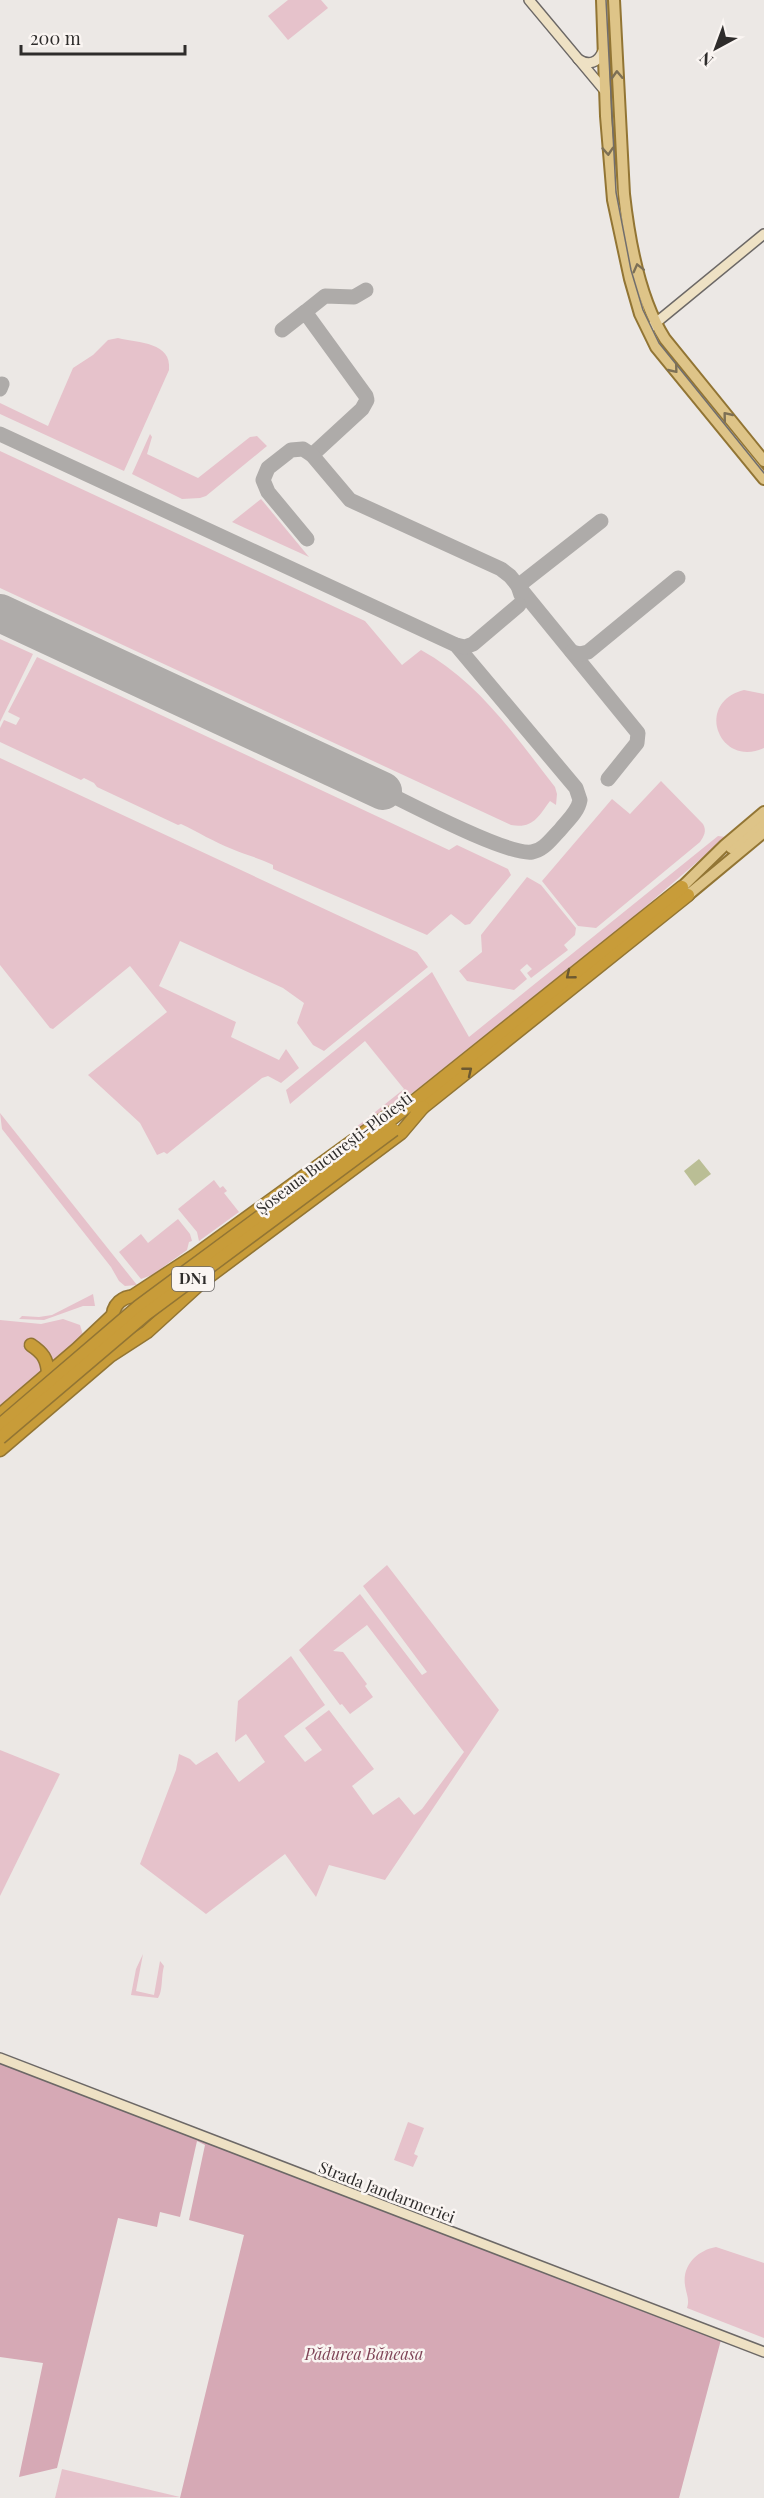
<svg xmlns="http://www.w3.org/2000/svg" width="764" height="2498" viewBox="0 0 764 2498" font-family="'Playfair Display',serif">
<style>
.green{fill:#e6c2cb}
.forest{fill:#d6a9b5}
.water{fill:#babe95}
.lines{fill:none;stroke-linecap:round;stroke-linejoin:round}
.taxiway{stroke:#aeaba9;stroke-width:15}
.runway{stroke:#aeaba9;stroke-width:38}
.secondary-casing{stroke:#6c6866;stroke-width:12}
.primary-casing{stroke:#927534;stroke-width:14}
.highway-casing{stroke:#927534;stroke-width:15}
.secondary{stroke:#eee1c4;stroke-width:9}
.primary{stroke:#dec488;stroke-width:10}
.highway{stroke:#c89c39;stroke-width:12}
.tram{stroke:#716e6d;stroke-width:1.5}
.highway-bridge-casing{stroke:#927534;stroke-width:15;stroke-linecap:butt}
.highway-bridge{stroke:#c89c39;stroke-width:12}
.oneway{stroke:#7d7055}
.oneway2{stroke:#6c5931}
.labels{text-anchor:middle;stroke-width:5;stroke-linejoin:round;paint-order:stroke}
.shield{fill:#faf5f2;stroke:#6b6867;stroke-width:1.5}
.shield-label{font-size:15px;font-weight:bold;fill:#2e2c2b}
.street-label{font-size:16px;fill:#2e2c2b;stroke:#faf5f2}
.park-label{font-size:16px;font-style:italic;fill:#7e4255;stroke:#faf5f2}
</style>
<rect width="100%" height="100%" fill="#ece8e5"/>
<g class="green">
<path d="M 288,0 L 321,0 L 328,8 L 288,40 L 268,16 Z"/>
<path d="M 118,338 C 139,343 172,342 169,370 L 124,471 L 0,414 L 0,403 L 48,426 L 73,368 L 93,355 L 108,340 Z"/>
<path d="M 150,434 L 152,437 L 147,454 L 198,478 L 250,437 L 257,436 L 267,446 L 206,496 L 200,498 L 182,499 L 132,474 Z"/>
<path d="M 0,451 L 365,621 L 402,665 L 421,650 C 479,682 515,736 555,787 L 557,794 L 556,805 L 550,801 C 538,817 533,829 511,825 L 0,588 Z"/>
<path d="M 261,499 L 309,557 L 232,522 Z"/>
<path d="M 0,639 L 33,654 L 0,722 Z"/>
<path d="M 37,657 L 449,850 L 457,845 L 508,869 L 511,875 L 470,924 L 465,925 L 451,914 L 427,935 L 273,869 L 273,865 C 259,858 246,855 232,849 C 214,842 198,832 181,824 L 178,825 L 97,787 L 94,783 L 84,778 L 81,780 L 0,742 L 0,728 L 4,720 L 16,725 L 20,718 L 8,712 Z"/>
<path d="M 744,690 L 764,694 L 764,748 C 720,769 693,703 744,690 Z"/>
<path d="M 0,758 L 417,952 L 428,967 L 324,1051 L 313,1045 L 297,1023 L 304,1003 L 283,988 L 180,941 L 159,986 L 236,1022 L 231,1037 L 279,1060 L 286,1049 L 299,1068 L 281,1083 L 268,1076 L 262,1078 L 167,1154 L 164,1152 L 157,1155 L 140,1123 L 88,1075 L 167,1012 L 130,966 L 53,1029 L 50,1028 L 0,965 Z"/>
<path d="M 661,781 L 703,824 C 707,831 704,836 700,842 L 596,928 L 578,926 L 542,881 L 612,799 L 630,814 Z"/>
<path d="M 718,836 L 726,837 L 630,920 L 415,1091 L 356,1130 L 355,1128 L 404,1089 L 365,1041 L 290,1104 L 286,1090 L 432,972 L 469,1037 Z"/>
<path d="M 527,877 L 541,885 L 576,928 L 575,935 L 564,945 L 568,950 L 531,978 L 527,973 L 532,969 L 527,964 L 520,970 L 527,979 L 514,990 L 467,981 L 459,971 L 482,952 L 481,935 Z"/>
<path d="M 0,1113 L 137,1285 L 125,1286 L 119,1281 L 111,1267 L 2,1129 Z"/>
<path d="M 214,1180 L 220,1188 L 223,1186 L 227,1191 L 224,1193 L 239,1212 L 199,1241 L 197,1232 L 178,1209 Z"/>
<path d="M 178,1219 L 190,1234 L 192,1241 L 189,1242 L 187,1250 L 152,1275 L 141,1279 L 119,1252 L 141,1234 L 148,1243 Z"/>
<path d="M 93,1294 L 95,1306 L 83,1306 L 44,1320 L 19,1319 L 22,1316 L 39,1317 L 52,1315 Z"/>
<path d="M 63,1319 L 80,1325 L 83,1335 L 83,1344 L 43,1369 L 26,1383 L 0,1415 L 0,1320 L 41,1324 Z"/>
<path d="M 387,1565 L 499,1710 L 385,1880 L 329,1865 L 316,1897 L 285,1854 L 206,1914 L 140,1864 L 176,1770 L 179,1754 L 190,1759 L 196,1765 L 217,1752 L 239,1782 L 265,1762 L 246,1734 L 235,1742 L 238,1701 L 291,1656 L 325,1705 L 284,1736 L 305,1762 L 322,1750 L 305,1728 L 329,1710 L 374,1769 L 352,1786 L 373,1815 L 399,1797 L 414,1815 L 422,1809 L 464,1752 L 367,1625 L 333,1651 L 343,1652 L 367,1684 L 365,1686 L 373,1697 L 350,1714 L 342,1704 L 340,1705 L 299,1650 L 360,1594 L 422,1675 L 427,1672 L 363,1586 Z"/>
<path d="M 0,1750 L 60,1774 L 0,1896 Z"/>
<path d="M 143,1954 L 136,1991 L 154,1995 L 160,1961 L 164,1966 C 161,1976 163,1991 158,1998 L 131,1995 L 136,1969 Z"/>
<path d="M 408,2122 L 424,2128 L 414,2154 L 418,2156 L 413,2167 L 394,2160 Z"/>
<path d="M 716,2247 L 764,2263 L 764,2338 L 687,2308 C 690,2299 686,2294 685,2285 C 682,2265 698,2250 716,2247 Z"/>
<path d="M 62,2469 L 180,2497 L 55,2498 Z"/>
</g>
<path class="forest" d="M 0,2058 L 722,2336 L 679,2498 L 180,2498 L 244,2235 L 189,2220 L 205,2145 L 197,2141 L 180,2217 L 160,2212 L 157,2227 L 118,2218 L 57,2468 L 19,2477 L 43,2363 L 0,2357 Z"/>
<path class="water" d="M 699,1159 L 711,1174 L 695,1186 L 684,1171 Z"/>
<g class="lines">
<g class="taxiway">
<path d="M 305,312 L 325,296 L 354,297 L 366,290"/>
<path d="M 282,330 L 305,312 L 366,396 L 367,400 L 362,409 L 312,455"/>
<path d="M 0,389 L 2,384"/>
<path d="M 0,434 L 456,645 L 576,788 L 580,800 C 578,812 567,821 560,830 C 551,839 544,850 532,852 C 508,856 410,804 383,791"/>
<path d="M 307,539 L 268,492 L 263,480 L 268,468 L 291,450 L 303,449 L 312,455 L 350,500 L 501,569 L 510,576 L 638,733 L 637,743 L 608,779"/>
<path d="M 521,595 L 518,586 L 601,521"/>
<path d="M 456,645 L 465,647 L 473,644 L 519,605"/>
<path d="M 572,652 L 580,654 L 588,652 L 678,578"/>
</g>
<path class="runway" d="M 0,613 L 383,791"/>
<defs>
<g id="secondary">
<path d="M 529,0 L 605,91"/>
<path d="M 578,59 C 589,66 598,63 603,51"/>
<path d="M 652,326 L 764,234"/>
<path d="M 0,2058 L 764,2352"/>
</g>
<g id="primary">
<path d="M 602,0 L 606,116 L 613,200 L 630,279 L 640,314 L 656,347 L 764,479"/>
<path d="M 614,0 L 624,194 C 629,239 640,300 665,339 L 764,461"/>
<path d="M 731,848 L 764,822"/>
<path d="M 682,887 L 725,845 L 764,812"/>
<path d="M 688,895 L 764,832"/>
</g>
<g id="highway">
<path d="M 417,1112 L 688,895"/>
<path d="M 388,1122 L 682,887"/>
<path d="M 133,1296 L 194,1256 L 394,1111"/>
<path d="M 113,1321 C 111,1305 123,1294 139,1297"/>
<path d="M 31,1345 C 43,1353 47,1359 48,1373"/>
<path d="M 0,1415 L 77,1349 L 113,1315"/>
<path d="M 0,1450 L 110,1356 L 147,1332 L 203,1281 L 401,1133 L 423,1107"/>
</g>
</defs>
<use href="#secondary" class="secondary-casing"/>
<use href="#primary" class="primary-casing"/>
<use href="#highway" class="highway-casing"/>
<use href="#secondary" class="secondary"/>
<use href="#primary" class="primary"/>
<use href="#highway" class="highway"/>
<path class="tram" d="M 606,0 L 616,192 L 631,270 L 643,310 L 659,343 L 764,473"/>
<defs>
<g id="highway-bridge">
<path d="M 0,1425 L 139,1306 L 388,1122"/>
<path d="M 0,1438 L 146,1314 L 394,1130"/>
</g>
</defs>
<use href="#highway-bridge" class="highway-bridge-casing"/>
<use href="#highway-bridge" class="highway-bridge"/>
</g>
<defs><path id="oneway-chevron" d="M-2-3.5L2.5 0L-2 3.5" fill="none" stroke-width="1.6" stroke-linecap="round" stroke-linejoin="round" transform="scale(1.5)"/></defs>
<g class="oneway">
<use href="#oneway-chevron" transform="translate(617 75) rotate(-92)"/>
<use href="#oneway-chevron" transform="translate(608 151) rotate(86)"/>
<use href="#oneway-chevron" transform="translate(638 268) rotate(-104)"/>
<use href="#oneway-chevron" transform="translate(674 369) rotate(51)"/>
<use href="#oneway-chevron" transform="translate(727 416) rotate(-129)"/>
</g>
<g class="oneway2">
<use href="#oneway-chevron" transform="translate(570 975) rotate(141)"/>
<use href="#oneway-chevron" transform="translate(468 1071) rotate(-39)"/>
</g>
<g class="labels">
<rect class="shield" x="172" y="1267" width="42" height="24" rx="4.5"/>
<g class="shield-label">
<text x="193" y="1284">DN1</text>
</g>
<g class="street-label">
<text transform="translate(334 1153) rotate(-37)" y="6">Șoseaua București-Ploiești</text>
<text transform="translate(387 2192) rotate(21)" y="6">Strada Jandarmeriei</text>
</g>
<g class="park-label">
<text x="364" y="2360">Pădurea Băneasa</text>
</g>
</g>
<g transform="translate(716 48) rotate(221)" stroke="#faf5f2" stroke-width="4.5" paint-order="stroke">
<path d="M0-4.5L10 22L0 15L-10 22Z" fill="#2e2c2b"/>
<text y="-9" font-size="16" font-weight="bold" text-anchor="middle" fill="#2e2c2b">N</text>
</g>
<path d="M21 45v9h164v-9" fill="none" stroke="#2e2c2b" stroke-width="3"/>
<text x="30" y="45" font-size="18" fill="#2e2c2b" stroke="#faf5f2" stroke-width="4.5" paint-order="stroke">200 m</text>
</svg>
